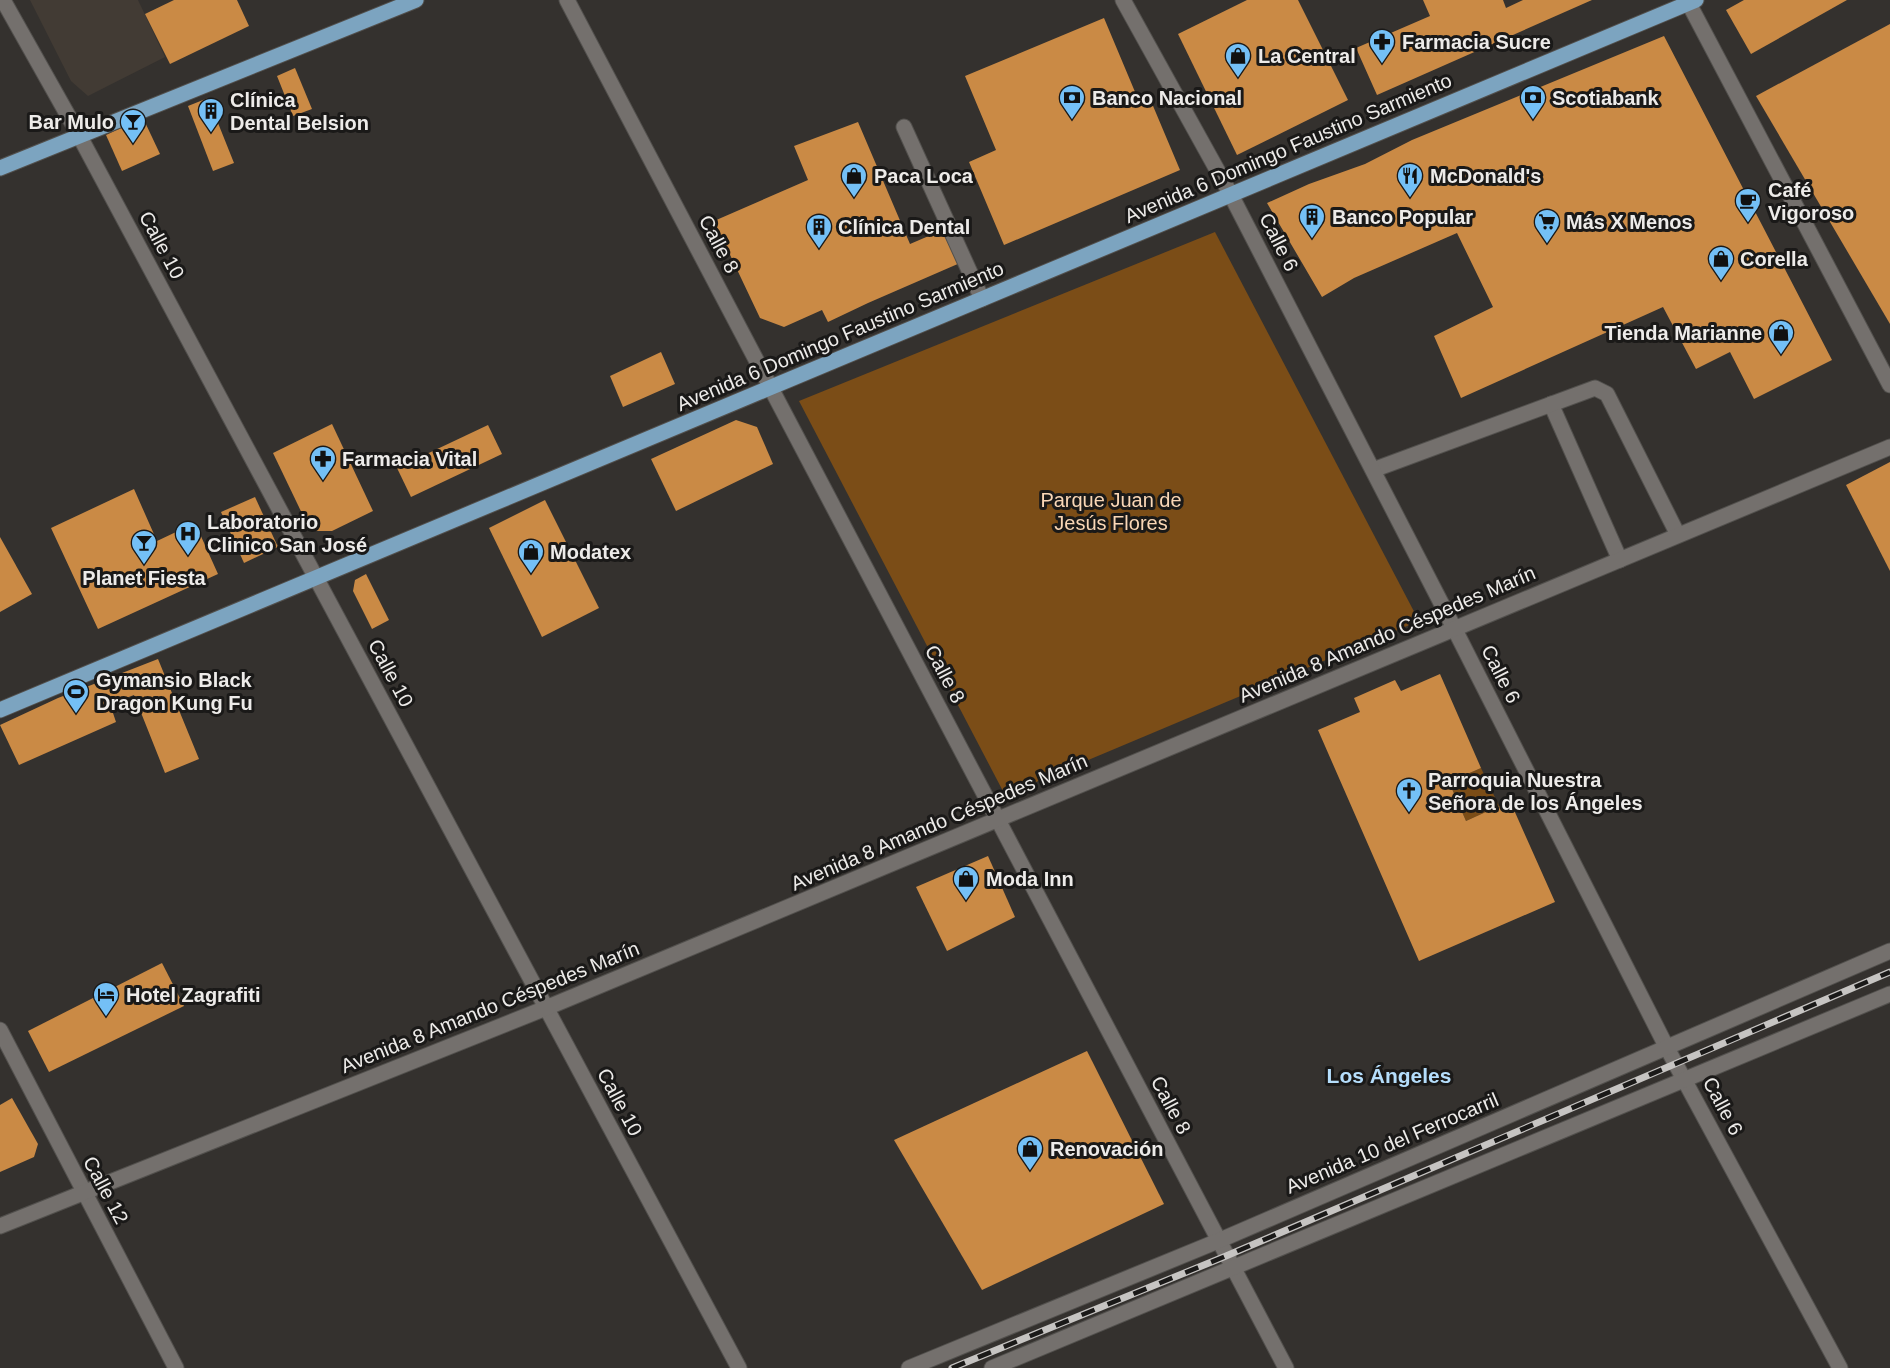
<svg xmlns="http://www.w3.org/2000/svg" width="1890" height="1368" viewBox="0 0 1890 1368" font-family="Arial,sans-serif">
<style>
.built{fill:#423b34}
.green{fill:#7b4d17}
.building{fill:#ca8a45}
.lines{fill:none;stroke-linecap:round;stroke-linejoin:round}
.service-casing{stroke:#52504d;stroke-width:17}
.minor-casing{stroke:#52504d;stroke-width:17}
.tertiary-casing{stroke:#52504d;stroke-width:17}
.primary-casing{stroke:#52504d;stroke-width:17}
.service{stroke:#74706d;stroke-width:15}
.minor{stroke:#74706d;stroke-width:15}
.tertiary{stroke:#74706d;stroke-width:15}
.primary{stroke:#7ca4c0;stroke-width:15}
.rail-casing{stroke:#c6c4c2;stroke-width:7}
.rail{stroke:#1a1918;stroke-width:4.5;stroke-dasharray:14;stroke-linecap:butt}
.labels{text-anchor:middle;stroke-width:6;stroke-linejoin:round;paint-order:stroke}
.poi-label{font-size:20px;font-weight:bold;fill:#edebe9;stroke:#1a1918;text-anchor:start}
.street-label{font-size:20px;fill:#edebe9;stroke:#1a1918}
.park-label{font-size:20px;fill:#fad7b6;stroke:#1a1918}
.neighbourhood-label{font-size:21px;font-weight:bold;fill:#b5defc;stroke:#1a1918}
</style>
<rect width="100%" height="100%" fill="#34312e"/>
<path class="built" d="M 30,0 L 138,0 L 165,57 L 88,96 L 71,81 Z"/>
<g class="green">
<path d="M 1215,232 L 1419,621 L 1005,795 L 799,401 Z"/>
<path d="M 1481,768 L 1499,806 L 1466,821 L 1449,782 Z"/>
</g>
<g class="building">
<path d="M 174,0 L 237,0 L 249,26 L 170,64 L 145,14 Z"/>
<path d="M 1247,0 L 1298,0 L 1348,100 L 1237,155 L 1178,34 Z"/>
<path d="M 1423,0 L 1503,0 L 1506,8 L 1523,0 L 1592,0 L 1377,95 L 1356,48 L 1430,16 Z"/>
<path d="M 1744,0 L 1847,0 L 1751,54 L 1726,10 Z"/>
<path d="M 1104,18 L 1138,99 L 1148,94 L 1180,170 L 1004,245 L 969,162 L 996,150 L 965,76 Z"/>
<path d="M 1890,24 L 1890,324 L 1756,96 Z"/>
<path d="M 1664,36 L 1832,360 L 1754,399 L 1730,352 L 1696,369 L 1663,307 L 1461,398 L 1434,336 L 1493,307 L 1457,233 L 1354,278 L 1322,297 L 1267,203 L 1309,184 L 1365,164 L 1412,140 Z"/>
<path d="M 295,68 L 312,109 L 293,116 L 277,76 Z"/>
<path d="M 208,98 L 234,163 L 213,171 L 188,106 Z"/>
<path d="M 143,118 L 160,154 L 122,171 L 106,135 Z"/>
<path d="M 858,122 L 910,244 L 945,229 L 960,263 L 868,303 L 828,322 L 822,310 L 784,327 L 760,318 L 714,221 L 808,180 L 794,146 Z"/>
<path d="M 661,352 L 675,384 L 623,407 L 610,376 Z"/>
<path d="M 736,420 L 757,427 L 773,464 L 676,511 L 651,459 Z"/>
<path d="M 332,424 L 373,511 L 332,531 L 318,531 L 309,528 L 273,453 Z"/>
<path d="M 488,425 L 502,454 L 411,497 L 397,468 Z"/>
<path d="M 1890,462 L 1890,571 L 1846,485 Z"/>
<path d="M 134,489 L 157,541 L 195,523 L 218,574 L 98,629 L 51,528 Z"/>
<path d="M 255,497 L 278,547 L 244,563 L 221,512 Z"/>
<path d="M 545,500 L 599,608 L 542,637 L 489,528 Z"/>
<path d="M 0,537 L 32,594 L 0,612 Z"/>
<path d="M 366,574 L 389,620 L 372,629 L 353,591 L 355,580 Z"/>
<path d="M 158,659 L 199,759 L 165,773 L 134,695 L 110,704 L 116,722 L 19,765 L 0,725 L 58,698 Z"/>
<path d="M 1440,674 L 1481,768 L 1449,782 L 1466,821 L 1510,801 L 1555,902 L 1419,961 L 1318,730 L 1360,712 L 1354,698 L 1395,680 L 1401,691 Z"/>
<path d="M 988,856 L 1015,917 L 947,951 L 916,887 Z"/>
<path d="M 162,963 L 184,1006 L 49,1072 L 28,1031 Z"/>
<path d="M 1087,1051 L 1164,1204 L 982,1290 L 894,1140 Z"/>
<path d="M 12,1098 L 38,1144 L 34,1157 L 0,1172 L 0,1105 Z"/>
</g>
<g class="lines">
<defs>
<g id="service">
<path d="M 904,127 L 982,299"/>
<path d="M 1551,404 L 1620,560"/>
<path d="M 1373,470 L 1595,388 L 1607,394 L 1678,535"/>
</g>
<g id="minor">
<path d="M 3,0 L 79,135 L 739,1368"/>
<path d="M 567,0 L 1286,1368"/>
<path d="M 1123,0 L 1231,195 L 1454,628 L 1667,1048 L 1840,1368"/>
<path d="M 1687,0 L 1890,385"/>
<path d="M 0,1030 L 176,1368"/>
<path d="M 909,1368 L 1218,1241 L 1890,951"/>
<path d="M 992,1368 L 1890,994"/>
</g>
<path id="tertiary" d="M 0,1226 L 546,1008 L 1890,447"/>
<g id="primary">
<path d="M 0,168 L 416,0"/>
<path d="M 0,710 L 1696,0"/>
</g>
</defs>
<use href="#service" class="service-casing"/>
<use href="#minor" class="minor-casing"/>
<use href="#tertiary" class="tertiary-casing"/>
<use href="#primary" class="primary-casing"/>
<use href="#service" class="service"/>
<use href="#minor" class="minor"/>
<use href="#tertiary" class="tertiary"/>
<use href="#primary" class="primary"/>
<defs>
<path id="rail" d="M 952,1368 L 1226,1256 L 1890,972"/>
</defs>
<use href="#rail" class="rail-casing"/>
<use href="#rail" class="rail"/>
</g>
<defs>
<symbol id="pharmacy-pin" viewBox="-11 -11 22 30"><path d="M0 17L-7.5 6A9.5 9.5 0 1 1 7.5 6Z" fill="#74c0f6" stroke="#1a1918"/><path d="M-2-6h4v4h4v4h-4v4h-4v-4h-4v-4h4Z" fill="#111"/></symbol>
<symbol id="shop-pin" viewBox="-11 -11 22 30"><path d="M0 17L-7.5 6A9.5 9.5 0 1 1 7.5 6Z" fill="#74c0f6" stroke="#1a1918"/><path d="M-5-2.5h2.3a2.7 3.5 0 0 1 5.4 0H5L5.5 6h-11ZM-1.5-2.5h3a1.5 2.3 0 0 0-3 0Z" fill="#111"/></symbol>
<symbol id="bank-pin" viewBox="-11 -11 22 30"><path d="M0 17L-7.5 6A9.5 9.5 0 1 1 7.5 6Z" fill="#74c0f6" stroke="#1a1918"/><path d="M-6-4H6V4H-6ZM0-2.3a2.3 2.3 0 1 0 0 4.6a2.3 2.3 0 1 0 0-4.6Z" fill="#111"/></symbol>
<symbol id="building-pin" viewBox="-11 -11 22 30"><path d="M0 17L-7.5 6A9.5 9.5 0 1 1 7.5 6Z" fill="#74c0f6" stroke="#1a1918"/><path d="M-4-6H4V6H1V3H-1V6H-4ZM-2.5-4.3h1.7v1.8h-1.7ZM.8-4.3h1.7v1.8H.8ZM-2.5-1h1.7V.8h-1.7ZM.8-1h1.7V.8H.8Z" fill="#111"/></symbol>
<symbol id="bar-pin" viewBox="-11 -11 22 30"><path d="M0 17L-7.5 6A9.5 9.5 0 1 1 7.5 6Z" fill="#74c0f6" stroke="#1a1918"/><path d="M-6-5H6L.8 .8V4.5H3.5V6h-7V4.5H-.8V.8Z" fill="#111"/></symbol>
<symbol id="restaurant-pin" viewBox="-11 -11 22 30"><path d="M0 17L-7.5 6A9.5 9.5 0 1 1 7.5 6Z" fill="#74c0f6" stroke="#1a1918"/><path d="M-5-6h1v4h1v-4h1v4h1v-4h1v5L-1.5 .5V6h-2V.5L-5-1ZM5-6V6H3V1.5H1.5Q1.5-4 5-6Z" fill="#111"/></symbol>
<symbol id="cafe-pin" viewBox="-11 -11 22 30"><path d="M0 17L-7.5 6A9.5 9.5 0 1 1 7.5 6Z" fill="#74c0f6" stroke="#1a1918"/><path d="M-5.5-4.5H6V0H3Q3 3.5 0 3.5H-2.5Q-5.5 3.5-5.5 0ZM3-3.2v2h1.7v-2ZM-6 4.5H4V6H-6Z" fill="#111"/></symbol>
<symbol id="supermarket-pin" viewBox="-11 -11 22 30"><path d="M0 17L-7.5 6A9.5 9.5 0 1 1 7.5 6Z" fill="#74c0f6" stroke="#1a1918"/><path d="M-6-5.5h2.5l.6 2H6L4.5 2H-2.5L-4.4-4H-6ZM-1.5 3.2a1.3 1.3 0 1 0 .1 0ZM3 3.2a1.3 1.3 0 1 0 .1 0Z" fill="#111"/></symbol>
<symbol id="hospital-pin" viewBox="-11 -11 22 30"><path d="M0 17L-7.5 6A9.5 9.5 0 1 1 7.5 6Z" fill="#74c0f6" stroke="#1a1918"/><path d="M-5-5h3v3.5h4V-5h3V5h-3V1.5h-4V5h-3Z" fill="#111"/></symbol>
<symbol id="stadium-pin" viewBox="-11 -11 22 30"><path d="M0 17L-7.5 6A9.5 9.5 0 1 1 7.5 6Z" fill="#74c0f6" stroke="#1a1918"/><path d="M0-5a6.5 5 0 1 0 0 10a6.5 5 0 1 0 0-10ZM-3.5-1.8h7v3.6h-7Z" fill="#111"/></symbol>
<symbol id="church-pin" viewBox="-11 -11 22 30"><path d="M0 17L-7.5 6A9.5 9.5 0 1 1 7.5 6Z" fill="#74c0f6" stroke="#1a1918"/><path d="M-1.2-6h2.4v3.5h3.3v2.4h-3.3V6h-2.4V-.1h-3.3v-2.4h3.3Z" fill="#111"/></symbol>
<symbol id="hotel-pin" viewBox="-11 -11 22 30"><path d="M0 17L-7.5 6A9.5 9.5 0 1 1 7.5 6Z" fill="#74c0f6" stroke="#1a1918"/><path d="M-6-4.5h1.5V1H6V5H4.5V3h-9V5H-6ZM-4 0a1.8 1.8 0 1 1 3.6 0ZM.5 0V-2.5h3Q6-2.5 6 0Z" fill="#111"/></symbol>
</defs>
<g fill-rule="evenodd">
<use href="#pharmacy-pin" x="1367" y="27" width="30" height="40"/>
<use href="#shop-pin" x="1223" y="41" width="30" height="40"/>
<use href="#bank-pin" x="1057" y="83" width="30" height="40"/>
<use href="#bank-pin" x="1518" y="83" width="30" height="40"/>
<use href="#building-pin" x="196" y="96" width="30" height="40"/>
<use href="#bar-pin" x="118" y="107" width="30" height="40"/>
<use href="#shop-pin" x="839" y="161" width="30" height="40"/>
<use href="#restaurant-pin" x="1395" y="161" width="30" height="40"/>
<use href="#cafe-pin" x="1733" y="186" width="30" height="40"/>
<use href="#building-pin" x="1297" y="202" width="30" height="40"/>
<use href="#supermarket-pin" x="1532" y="207" width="30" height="40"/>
<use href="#building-pin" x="804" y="212" width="30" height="40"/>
<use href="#shop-pin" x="1706" y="244" width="30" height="40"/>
<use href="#shop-pin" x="1766" y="318" width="30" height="40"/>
<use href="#pharmacy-pin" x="308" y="444" width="30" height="40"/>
<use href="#hospital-pin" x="173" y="519" width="30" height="40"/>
<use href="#bar-pin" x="129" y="528" width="30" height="40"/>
<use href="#shop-pin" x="516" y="537" width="30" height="40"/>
<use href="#stadium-pin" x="61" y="677" width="30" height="40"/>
<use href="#church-pin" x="1394" y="776" width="30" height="40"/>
<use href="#shop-pin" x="951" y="864" width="30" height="40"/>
<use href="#hotel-pin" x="91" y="980" width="30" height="40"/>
<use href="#shop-pin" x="1015" y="1134" width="30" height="40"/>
</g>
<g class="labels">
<g class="poi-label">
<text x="1402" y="49">Farmacia Sucre</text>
<text x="1258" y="63">La Central</text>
<text x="1092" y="105">Banco Nacional</text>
<text x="1552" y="105">Scotiabank</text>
<text x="230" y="107">Clínica<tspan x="230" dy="23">Dental Belsion</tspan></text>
<text x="114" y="129" text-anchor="end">Bar Mulo</text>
<text x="874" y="183">Paca Loca</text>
<text x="1430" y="183">McDonald's</text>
<text x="1768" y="197">Café<tspan x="1768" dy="23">Vigoroso</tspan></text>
<text x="1332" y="224">Banco Popular</text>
<text x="1566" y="229">Más X Menos</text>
<text x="838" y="234">Clínica Dental</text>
<text x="1740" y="266">Corella</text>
<text x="1762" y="340" text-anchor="end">Tienda Marianne</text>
<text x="342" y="466">Farmacia Vital</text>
<text x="207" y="529">Laboratorio<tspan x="207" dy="23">Clinico San José</tspan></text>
<text x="550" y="559">Modatex</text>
<text x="144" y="585" text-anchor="middle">Planet Fiesta</text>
<text x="96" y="687">Gymansio Black<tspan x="96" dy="23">Dragon Kung Fu</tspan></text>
<text x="1428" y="787">Parroquia Nuestra<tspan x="1428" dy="23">Señora de los Ángeles</tspan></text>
<text x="986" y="886">Moda Inn</text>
<text x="126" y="1002">Hotel Zagrafiti</text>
<text x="1050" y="1156">Renovación</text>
</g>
<g class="street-label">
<text transform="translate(1288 148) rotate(-23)" y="7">Avenida 6 Domingo Faustino Sarmiento</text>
<text transform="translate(1279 242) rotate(63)" y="7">Calle 6</text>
<text transform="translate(719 244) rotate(62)" y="7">Calle 8</text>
<text transform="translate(162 245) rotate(62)" y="7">Calle 10</text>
<text transform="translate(840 336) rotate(-23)" y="7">Avenida 6 Domingo Faustino Sarmiento</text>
<text transform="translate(1387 634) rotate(-23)" y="7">Avenida 8 Amando Céspedes Marín</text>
<text transform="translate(391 673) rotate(62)" y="7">Calle 10</text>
<text transform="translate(945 674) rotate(62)" y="7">Calle 8</text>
<text transform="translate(1501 674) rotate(63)" y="7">Calle 6</text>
<text transform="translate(939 822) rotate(-23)" y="7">Avenida 8 Amando Céspedes Marín</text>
<text transform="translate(490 1007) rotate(-22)" y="7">Avenida 8 Amando Céspedes Marín</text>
<text transform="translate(620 1102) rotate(62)" y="7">Calle 10</text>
<text transform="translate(1171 1105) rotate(62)" y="7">Calle 8</text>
<text transform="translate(1723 1106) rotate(62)" y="7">Calle 6</text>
<text transform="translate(1392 1143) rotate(-23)" y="7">Avenida 10 del Ferrocarril</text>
<text transform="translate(106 1190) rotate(62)" y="7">Calle 12</text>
</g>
<g class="park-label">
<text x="1111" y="507">Parque Juan de<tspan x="1111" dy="23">Jesús Flores</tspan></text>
</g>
<g class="neighbourhood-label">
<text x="1389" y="1083">Los Ángeles</text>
</g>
</g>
</svg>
